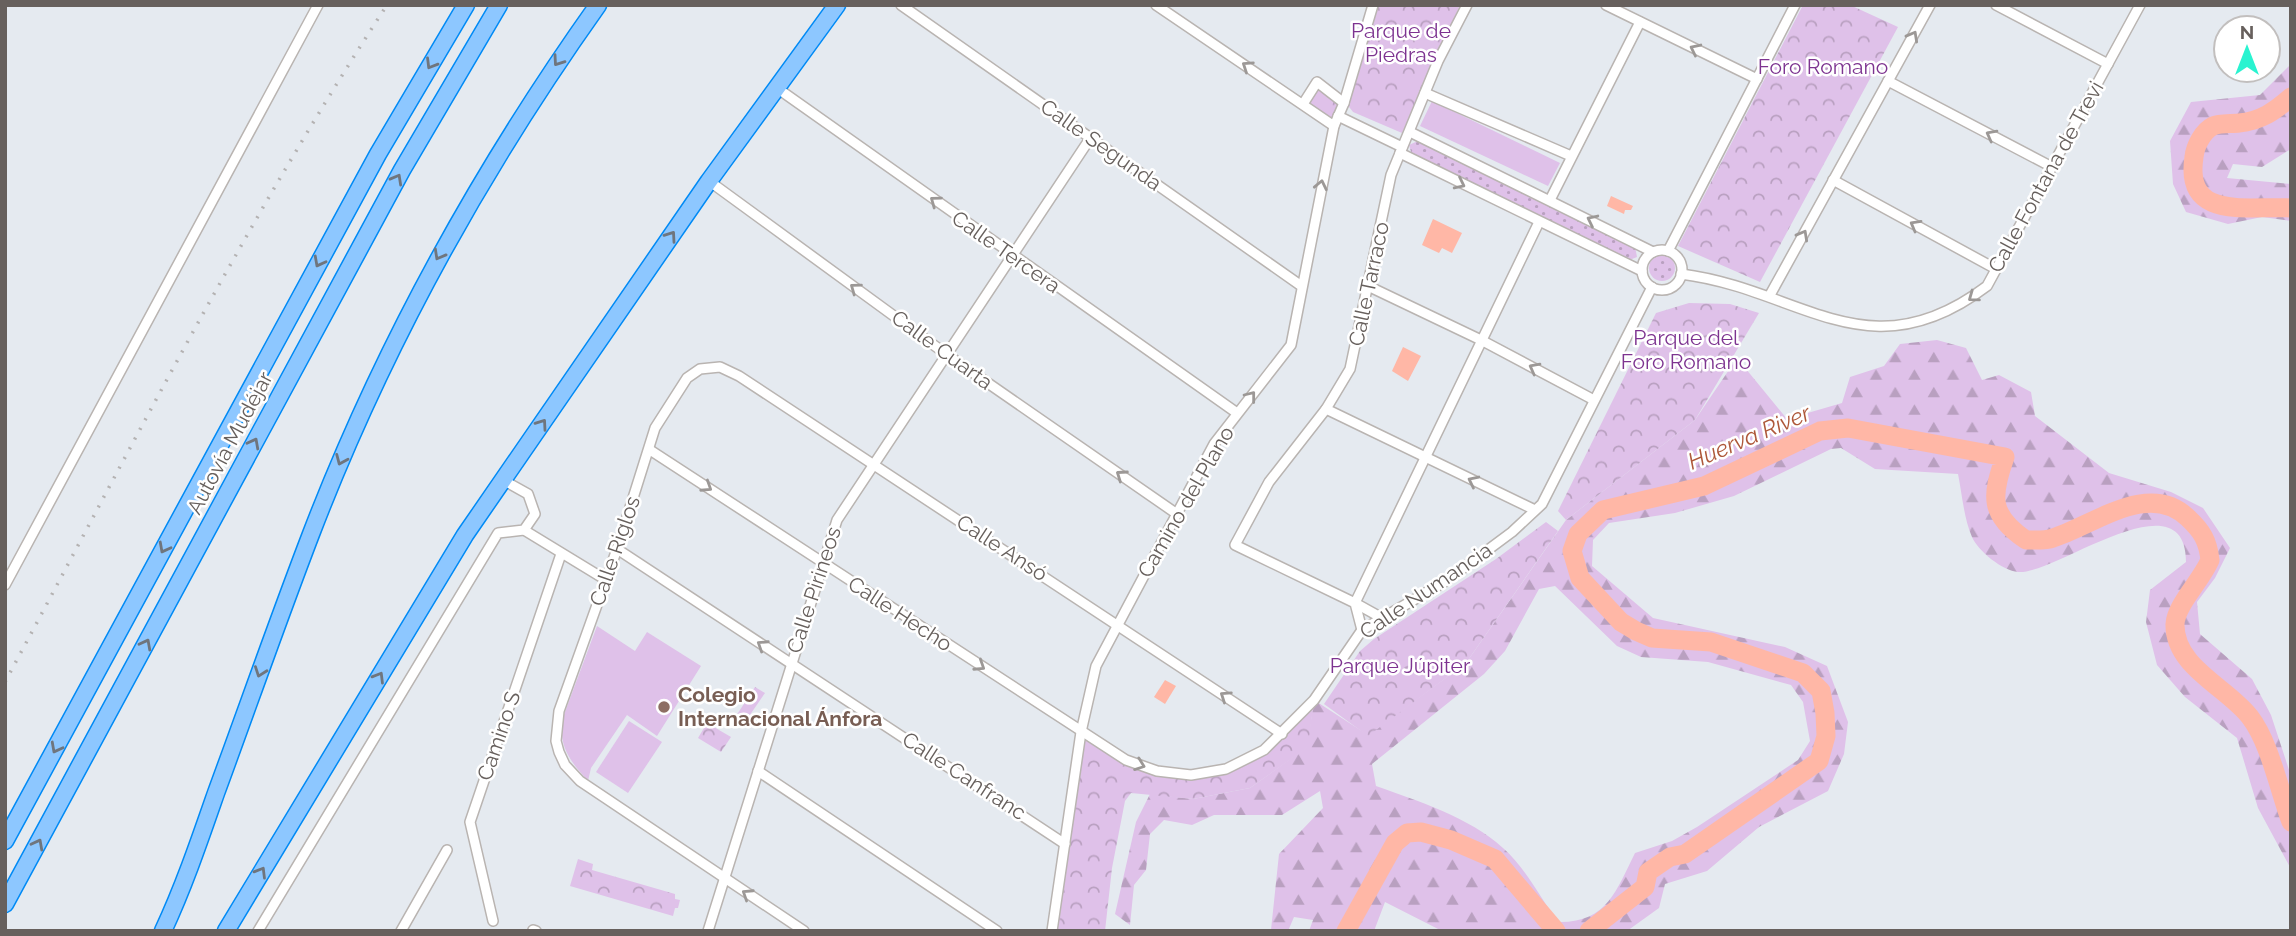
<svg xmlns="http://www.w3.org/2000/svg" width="2296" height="936" viewBox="0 0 2296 936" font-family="Raleway,sans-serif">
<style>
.grass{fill:#dfc1e9}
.forest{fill:url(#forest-firs);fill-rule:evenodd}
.park{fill:url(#park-crowns)}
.garden{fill:url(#garden-dots)}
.water{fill:#ffb7a6}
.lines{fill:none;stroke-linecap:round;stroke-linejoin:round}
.river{stroke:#ffb7a6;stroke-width:19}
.street-casing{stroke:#b9b4b1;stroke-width:12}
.highway-casing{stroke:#008af5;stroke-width:19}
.street{stroke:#fff;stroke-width:9}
.highway{stroke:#8dc7ff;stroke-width:16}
.rail{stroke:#b4b2b2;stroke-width:3.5;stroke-dasharray:2 9;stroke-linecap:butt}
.oneway{stroke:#9c9896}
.oneway2{stroke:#6f757d}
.education-dot{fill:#8d6e63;stroke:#fff;stroke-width:2.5}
.labels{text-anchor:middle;stroke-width:5;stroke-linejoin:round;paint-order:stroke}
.park-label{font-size:21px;fill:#7d3390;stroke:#fff}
.street-label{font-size:21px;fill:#67605d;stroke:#fff}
.education-label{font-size:21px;font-weight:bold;fill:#785e54;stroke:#fff;text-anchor:start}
.water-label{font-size:23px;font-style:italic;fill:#ae583a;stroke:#fff}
</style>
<defs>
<pattern id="forest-firs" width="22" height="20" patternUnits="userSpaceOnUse" patternTransform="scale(1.75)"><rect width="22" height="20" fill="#dfc1e9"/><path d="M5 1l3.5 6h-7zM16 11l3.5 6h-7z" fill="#b9a0c0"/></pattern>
<pattern id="park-crowns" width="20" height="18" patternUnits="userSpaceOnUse" patternTransform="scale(1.75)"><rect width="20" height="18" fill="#dfc1e9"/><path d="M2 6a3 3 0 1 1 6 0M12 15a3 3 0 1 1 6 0" fill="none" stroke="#b9a0c0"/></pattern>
<pattern id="garden-dots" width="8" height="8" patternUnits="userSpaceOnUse" patternTransform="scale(1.75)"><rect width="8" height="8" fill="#dfc1e9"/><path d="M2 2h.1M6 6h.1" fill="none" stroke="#b9a0c0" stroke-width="1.8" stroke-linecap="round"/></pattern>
</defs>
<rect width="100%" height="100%" fill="#e5eaf0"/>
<g class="grass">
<path d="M 1432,101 L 1560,163 L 1548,186 L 1420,126 Z"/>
<path d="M 597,626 L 635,651 L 647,632 L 701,666 L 657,736 L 627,715 L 591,768 L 588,781 C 571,762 559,748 562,720 Z"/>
<path d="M 629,721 L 662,742 L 628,793 L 596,772 Z"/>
</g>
<g class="forest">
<path d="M 2291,64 L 2291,149 L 2262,167 L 2233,164 L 2227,178 L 2291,184 L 2291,221 L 2262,217 L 2228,224 L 2186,212 L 2173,184 L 2170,141 L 2191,102 L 2260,95 Z"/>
<path d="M 1937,340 L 1966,348 L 1982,380 L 1999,375 L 2031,392 L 2035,416 L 2109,473 L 2171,492 L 2203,508 L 2230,548 L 2215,578 L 2197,602 L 2200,634 L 2252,679 L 2271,715 L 2291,776 L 2291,869 L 2258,808 L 2237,738 L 2185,697 L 2157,665 L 2146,622 L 2150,590 L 2186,562 C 2186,473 2053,576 2018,572 C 2003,571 1978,551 1972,537 C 1964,519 1962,494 1958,474 L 1875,469 L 1841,448 L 1831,449 L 1734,496 L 1675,513 L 1609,523 L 1593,540 L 1592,566 L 1653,618 L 1785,647 L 1827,666 L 1848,722 L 1844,754 L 1828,791 L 1759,827 L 1707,871 L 1665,884 L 1659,908 L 1627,931 L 1442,931 L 1385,902 L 1374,931 L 1309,931 L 1313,920 L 1294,917 L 1288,931 L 1271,930 L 1279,854 L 1323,808 L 1320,791 L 1282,815 L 1214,815 L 1192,825 L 1164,820 L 1150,834 L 1146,870 L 1134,885 L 1130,925 L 1115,914 L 1136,822 L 1150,794 L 1193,799 L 1250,788 L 1307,747 L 1314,700 L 1368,735 L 1466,663 L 1566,520 L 1695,420 L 1737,358 L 1787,419 L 1842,403 L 1850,377 L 1884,366 L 1900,344 ZM 1555,586 L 1617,646 L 1641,657 L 1708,662 L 1791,685 L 1803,702 L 1810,741 L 1798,760 L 1697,827 L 1672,841 L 1635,853 C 1616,891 1607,923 1558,922 C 1541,899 1525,867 1503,848 C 1469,817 1418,801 1376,786 L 1372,764 L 1484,674 L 1505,651 L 1539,589 Z"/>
</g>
<g class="park">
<path d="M 1375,5 L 1460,5 L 1402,133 L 1353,112 L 1346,103 Z"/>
<path d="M 1803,5 L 1850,5 L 1898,27 L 1760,282 L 1678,246 Z"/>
<path d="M 1317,84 L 1341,104 L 1333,122 L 1303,104 Z"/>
<path d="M 1689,303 L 1730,304 L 1759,313 L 1695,420 L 1566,520 L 1558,511 L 1656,313 Z"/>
<path d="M 1546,522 L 1558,531 L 1466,663 L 1368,736 L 1324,704 L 1360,651 L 1374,639 L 1496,559 Z"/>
<path d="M 755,687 L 765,693 L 745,722 L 736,716 Z"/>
<path d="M 1314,700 L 1308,747 L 1250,788 L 1193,799 L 1131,793 L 1125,801 L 1112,868 L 1105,931 L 1052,931 L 1081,732 L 1126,760 L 1191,775 L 1248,760 Z"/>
<path d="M 707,723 L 731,737 L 721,752 L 698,738 Z"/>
<path d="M 578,859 L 593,864 L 592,870 L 675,894 L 675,899 L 680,900 L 678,908 L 675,908 L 673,916 L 570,886 Z"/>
</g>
<g class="garden">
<path d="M 1420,140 L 1635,246 L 1637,257 L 1627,261 L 1412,155 L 1409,145 Z"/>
<circle cx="1662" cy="268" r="13"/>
</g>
<g class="water">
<path d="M 1611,196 L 1633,206 L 1631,210 L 1625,210 L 1624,214 L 1607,206 Z"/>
<path d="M 1433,219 L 1462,233 L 1452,253 L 1442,248 L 1439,253 L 1422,245 Z"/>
<path d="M 1403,347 L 1421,356 L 1408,381 L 1392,371 Z"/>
<path d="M 1165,680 L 1176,686 L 1165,704 L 1154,697 Z"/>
</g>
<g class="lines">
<g class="river">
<path d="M 2291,97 C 2275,111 2261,121 2239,123 C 2232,124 2220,123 2213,126 C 2203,131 2195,146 2194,157 C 2184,222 2249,205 2291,208"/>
<path d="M 1346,931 L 1395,843 L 1407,833 L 1421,832 L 1451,840 L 1495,859 L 1556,931"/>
<path d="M 1589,931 L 1645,887 L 1648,872 L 1670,857 L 1685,854 L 1819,761 L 1826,736 L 1825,713 L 1821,691 L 1803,673 L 1711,642 L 1652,638 L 1636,631 L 1621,622 L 1580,578 L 1572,551 L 1578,534 L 1603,510 L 1704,486 L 1820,431 L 1848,428 L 2005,457 C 1991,496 1989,515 2026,540 C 2035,540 2045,541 2053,538 C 2094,525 2149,480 2188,518 C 2202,531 2208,541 2210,560 C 2201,581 2176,605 2175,624 C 2174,667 2227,687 2250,717 C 2270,743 2279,790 2291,822"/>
</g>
<defs>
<g id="street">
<path d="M 901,5 L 1300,285"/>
<path d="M 1156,5 L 1334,126"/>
<path d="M 1606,5 L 1757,79"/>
<path d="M 1996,5 L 2108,64"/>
<path d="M 1888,81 L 2052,167"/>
<path d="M 777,88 L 1237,413"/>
<path d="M 1425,93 L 1571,156"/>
<path d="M 1303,104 L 1317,82 L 1344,103"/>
<path d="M 1338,116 L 1402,147"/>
<path d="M 1410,132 L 1653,252"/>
<path d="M 1400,153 L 1642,271"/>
<path d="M 1833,180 L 1996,269"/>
<path d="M 709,181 L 946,354 L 1177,514"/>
<path d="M 1550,200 L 1640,22"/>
<circle cx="1662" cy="270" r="20"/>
<path d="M 1668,251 L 1795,5"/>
<path d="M 1681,274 C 1801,289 1868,376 1987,286 L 2140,5"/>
<path d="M 1370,287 L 1481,340 L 1594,400"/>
<path d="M 1770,295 L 1930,5"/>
<path d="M 1326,409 L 1535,510"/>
<path d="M 650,450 L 1126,760 L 1157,771 L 1191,775 L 1226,769 L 1264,750 L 1314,700 L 1362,630 L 1446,581 L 1512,532 L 1542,504 L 1652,287"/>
<path d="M 524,530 L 606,580"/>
<path d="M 617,549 L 1065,844"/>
<path d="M 5,585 L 318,5"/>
<path d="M 1382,618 L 1355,603 L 1539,222"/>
<path d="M 1362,630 L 1355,603 L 1235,545 L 1269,482 L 1326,409 L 1350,369 L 1391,175 L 1438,61 L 1467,5"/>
<path d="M 758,771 L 997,931"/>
<path d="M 493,921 L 470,822 L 561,554"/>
<path d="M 533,930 L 536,931"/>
<path d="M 258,931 L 498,533 L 524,530 L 535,514 L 528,494 L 503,480"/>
<path d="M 401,931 L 447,850"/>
<path d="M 708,931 L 837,520 L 1091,137"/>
<path d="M 804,931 L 580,781 L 565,765 L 559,752 L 556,741 L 559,711 L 617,549 L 655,428 L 687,378 L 700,369 L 720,367 L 739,376 L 1282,734"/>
<path d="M 1052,931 L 1081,732 L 1096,666 L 1214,444 L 1291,345 L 1334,126 L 1344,103 L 1373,5"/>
</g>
<g id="highway">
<path d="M 5,841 L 378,154 L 466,5"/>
<path d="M 5,904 L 402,170 L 499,5"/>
<path d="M 163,931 C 184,886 200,839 216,793 C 248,706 278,620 311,534 C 384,344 480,171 598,5"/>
<path d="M 226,931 L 465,535 L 709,181 L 837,5"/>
</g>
</defs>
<use href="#street" class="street-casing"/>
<use href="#highway" class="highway-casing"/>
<use href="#street" class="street"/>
<use href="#highway" class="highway"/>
<path class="rail" d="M 5,682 C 128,454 245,222 387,5"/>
</g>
<defs><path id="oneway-chevron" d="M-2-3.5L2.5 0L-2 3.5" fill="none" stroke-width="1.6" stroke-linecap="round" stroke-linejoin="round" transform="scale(1.75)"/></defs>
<g class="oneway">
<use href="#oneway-chevron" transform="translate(1913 36) rotate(-61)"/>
<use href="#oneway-chevron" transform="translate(1695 49) rotate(-154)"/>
<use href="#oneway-chevron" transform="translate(1247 66) rotate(-146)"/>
<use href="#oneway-chevron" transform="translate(1991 135) rotate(-152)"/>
<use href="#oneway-chevron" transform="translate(1460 184) rotate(26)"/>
<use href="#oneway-chevron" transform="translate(1321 185) rotate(-78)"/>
<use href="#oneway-chevron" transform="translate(935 201) rotate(-144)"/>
<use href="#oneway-chevron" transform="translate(1592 220) rotate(-154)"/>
<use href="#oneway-chevron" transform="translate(1915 225) rotate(-151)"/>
<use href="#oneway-chevron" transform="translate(1803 235) rotate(-61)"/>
<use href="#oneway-chevron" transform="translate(855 288) rotate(-144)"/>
<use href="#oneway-chevron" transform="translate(1973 297) rotate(144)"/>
<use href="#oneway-chevron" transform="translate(1534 368) rotate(-152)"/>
<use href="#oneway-chevron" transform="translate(1251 396) rotate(-52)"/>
<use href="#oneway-chevron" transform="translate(1121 475) rotate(-145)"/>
<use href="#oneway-chevron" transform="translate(1473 481) rotate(-154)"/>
<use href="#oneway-chevron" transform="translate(707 487) rotate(33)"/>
<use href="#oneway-chevron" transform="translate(762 645) rotate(-147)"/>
<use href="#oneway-chevron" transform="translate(980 666) rotate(33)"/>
<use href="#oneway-chevron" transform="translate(1225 696) rotate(-146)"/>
<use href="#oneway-chevron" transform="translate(1140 765) rotate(20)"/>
<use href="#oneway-chevron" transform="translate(747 894) rotate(-147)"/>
</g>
<g class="oneway2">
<use href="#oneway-chevron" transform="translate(558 61) rotate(125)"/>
<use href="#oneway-chevron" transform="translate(431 64) rotate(121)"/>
<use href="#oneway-chevron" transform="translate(397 179) rotate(-61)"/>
<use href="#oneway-chevron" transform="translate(671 236) rotate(-55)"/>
<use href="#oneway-chevron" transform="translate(439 255) rotate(119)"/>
<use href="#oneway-chevron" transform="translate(319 262) rotate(118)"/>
<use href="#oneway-chevron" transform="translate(542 424) rotate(-55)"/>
<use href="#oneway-chevron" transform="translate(254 443) rotate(-62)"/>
<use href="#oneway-chevron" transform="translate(341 460) rotate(113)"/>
<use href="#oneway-chevron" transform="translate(164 548) rotate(118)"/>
<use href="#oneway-chevron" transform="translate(146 644) rotate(-62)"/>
<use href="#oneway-chevron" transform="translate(260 672) rotate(110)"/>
<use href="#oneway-chevron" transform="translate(379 677) rotate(-59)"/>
<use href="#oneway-chevron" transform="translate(56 748) rotate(118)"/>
<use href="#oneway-chevron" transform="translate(38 844) rotate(-62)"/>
<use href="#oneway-chevron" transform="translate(261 872) rotate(-59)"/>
</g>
<circle class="education-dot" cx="664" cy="707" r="7"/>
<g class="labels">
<g class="park-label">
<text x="1401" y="38">Parque de<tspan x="1401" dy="24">Piedras</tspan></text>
<text x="1823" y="74">Foro Romano</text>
<text x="1686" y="345">Parque del<tspan x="1686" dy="24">Foro Romano</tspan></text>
<text x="1400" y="673">Parque Júpiter</text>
</g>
<g class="street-label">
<text transform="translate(1101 145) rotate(35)" y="7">Calle Segunda</text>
<text transform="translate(2046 177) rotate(-61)" y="7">Calle Fontana de Trevi</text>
<text transform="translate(1006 252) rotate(35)" y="7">Calle Tercera</text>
<text transform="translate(1369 284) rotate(-78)" y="7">Calle Tarraco</text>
<text transform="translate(942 350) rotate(36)" y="7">Calle Cuarta</text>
<text transform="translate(230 443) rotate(-62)" y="7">Autovía Mudéjar</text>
<text transform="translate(1186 502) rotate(-60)" y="7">Camino del Plano</text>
<text transform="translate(1002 548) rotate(33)" y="7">Calle Ansó</text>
<text transform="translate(615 551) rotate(-71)" y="7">Calle Riglos</text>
<text transform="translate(814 590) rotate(-72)" y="7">Calle Pirineos</text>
<text transform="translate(1426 591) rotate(-34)" y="7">Calle Numancia</text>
<text transform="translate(900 614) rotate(33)" y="7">Calle Hecho</text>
<text transform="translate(499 736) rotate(-71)" y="7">Camino S</text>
<text transform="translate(964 776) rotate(33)" y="7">Calle Canfranc</text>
</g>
<g class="education-label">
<text x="678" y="702">Colegio<tspan x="678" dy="24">Internacional Ánfora</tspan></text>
</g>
<g class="water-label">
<text transform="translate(1749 437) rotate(-23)" y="8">Huerva River</text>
</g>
</g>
<rect width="2296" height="936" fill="none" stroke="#67605d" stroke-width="14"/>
<g transform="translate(2247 49)"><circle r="33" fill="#ffffff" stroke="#c2bfbe" stroke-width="2"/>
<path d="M0-5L12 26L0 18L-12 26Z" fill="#29f3d0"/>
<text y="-10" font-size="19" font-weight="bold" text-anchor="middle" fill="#67605d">N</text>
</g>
</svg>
